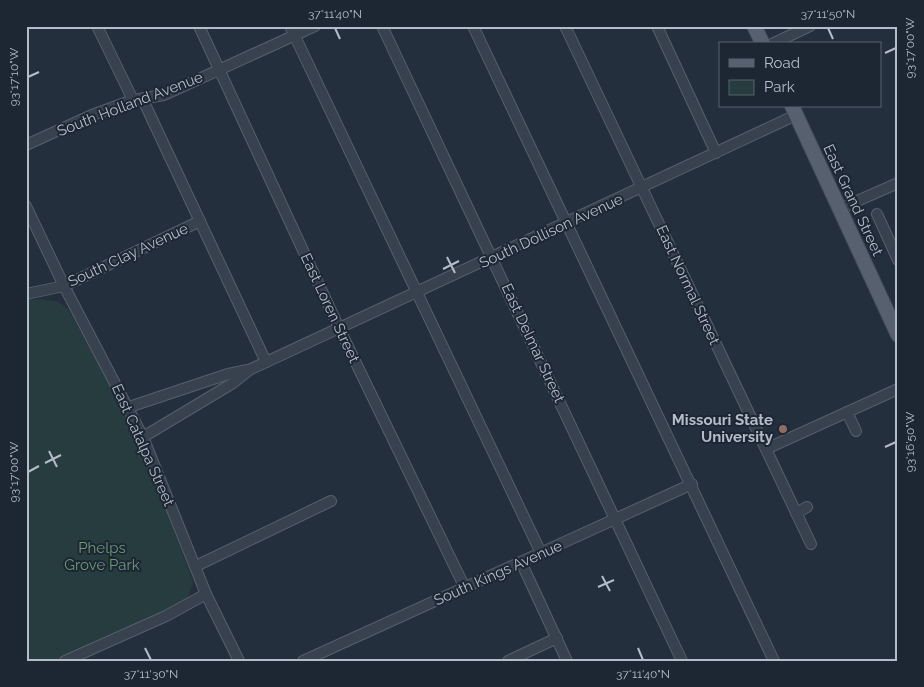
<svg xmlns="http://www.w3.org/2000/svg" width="924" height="687" viewBox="0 0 924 687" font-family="Raleway,sans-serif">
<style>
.green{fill:#263c3f}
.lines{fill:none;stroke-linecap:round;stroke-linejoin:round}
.minor-casing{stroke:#565f6c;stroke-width:12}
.major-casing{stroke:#414a57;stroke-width:16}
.minor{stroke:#38414e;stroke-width:10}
.major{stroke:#56606e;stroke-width:14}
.ticks{fill:none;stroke:#b4bcc9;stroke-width:2}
.education-dot{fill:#8d6e63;stroke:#1d2633;stroke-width:2}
.labels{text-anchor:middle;stroke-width:4;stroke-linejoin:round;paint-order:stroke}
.street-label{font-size:15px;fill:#b4bcc9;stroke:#1d2633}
.poi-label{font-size:15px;font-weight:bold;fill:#b4bcc9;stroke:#1d2633;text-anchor:end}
.park-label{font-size:15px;fill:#6b9a76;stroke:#1d2633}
.neatline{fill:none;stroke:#b4bcc9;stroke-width:2}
.ticks-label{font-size:12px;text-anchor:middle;fill:#b4bcc9}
</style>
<rect width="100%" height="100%" fill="#242f3e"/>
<path class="green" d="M 41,299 L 59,302 L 68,309 L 125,408 L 145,452 L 193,582 L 188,597 L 182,603 L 56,661 L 26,661 L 26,300 Z"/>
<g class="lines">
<defs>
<g id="minor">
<path d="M 97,26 L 133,100"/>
<path d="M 199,26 L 339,328 L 465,588"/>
<path d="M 290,26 L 541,553"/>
<path d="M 382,26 L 682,661"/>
<path d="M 473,26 L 774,661"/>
<path d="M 565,26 L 811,544"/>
<path d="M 657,26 L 716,153"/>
<path d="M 772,44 L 810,26"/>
<path d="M 143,100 L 266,362"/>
<path d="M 26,145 L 92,115 L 133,100 L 164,95 L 315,26"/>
<path d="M 26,206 L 64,286 L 143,437 L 206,594 L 239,661"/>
<path d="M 839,209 L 898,183"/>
<path d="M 877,214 L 898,260"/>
<path d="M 26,294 L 64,286 L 200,221"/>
<path d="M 129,407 L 228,374 L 248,370"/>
<path d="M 847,412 L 856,431"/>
<path d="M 143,437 L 233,383 L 249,370 L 796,115"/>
<path d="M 766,449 L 898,389"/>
<path d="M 796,513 L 807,507"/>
<path d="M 521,562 L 567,661"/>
<path d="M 196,566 L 331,501"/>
<path d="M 65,661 L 166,616 L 206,594"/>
<path d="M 303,661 L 692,484"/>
<path d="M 508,661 L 557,638"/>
</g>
<g id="major">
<path d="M 754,26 L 763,44"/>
<path d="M 792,106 L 898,335"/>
</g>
</defs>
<use href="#minor" class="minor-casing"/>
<use href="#major" class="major-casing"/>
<use href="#minor" class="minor"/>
<use href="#major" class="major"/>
</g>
<path class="ticks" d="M 335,28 L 340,39M 828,28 L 833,39M 885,53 L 896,48M 28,77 L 39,72M 447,257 L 455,273M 443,269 L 459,261M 885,447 L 896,442M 49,451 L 57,467M 45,463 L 61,455M 28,472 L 39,466M 602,576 L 610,591M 598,587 L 614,580M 145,648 L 151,660M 638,648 L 643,660"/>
<circle class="education-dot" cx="783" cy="429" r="5"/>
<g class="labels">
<g class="street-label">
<text transform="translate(130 104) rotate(-21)" y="5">South Holland Avenue</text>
<text transform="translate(853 200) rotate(65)" y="5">East Grand Street</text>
<text transform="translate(551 231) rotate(-25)" y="5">South Dollison Avenue</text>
<text transform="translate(128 255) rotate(-25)" y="5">South Clay Avenue</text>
<text transform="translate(688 285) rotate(65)" y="5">East Normal Street</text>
<text transform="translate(330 308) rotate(65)" y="5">East Loren Street</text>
<text transform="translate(533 343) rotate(65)" y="5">East Delmar Street</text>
<text transform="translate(143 445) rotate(66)" y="5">East Catalpa Street</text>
<text transform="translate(498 573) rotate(-24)" y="5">South Kings Avenue</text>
</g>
<g class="poi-label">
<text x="773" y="425">Missouri State<tspan x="773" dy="17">University</tspan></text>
</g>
<g class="park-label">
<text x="102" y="553">Phelps<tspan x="102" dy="17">Grove Park</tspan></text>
</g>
</g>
<rect width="924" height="687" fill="none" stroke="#1d2633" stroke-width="55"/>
<rect x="719" y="42" width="162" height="65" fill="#1d2633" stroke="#59626f"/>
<rect x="729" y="59" width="25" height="8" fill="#56606e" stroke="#59626f"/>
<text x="764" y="68" font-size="15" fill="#b4bcc9">Road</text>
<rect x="729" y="80" width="25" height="15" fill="#263c3f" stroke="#59626f"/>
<text x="764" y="92" font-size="15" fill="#b4bcc9">Park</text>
<rect x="28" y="28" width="868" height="632" class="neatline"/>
<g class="ticks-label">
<text x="335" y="18">37°11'40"N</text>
<text x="828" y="18">37°11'50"N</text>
<text transform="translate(910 48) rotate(-90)" y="4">93°17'00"W</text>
<text transform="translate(14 77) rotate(-90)" y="4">93°17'10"W</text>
<text transform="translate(910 442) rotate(-90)" y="4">93°16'50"W</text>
<text transform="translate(14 472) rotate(-90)" y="4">93°17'00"W</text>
<text x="151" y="678">37°11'30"N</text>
<text x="643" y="678">37°11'40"N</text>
</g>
</svg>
